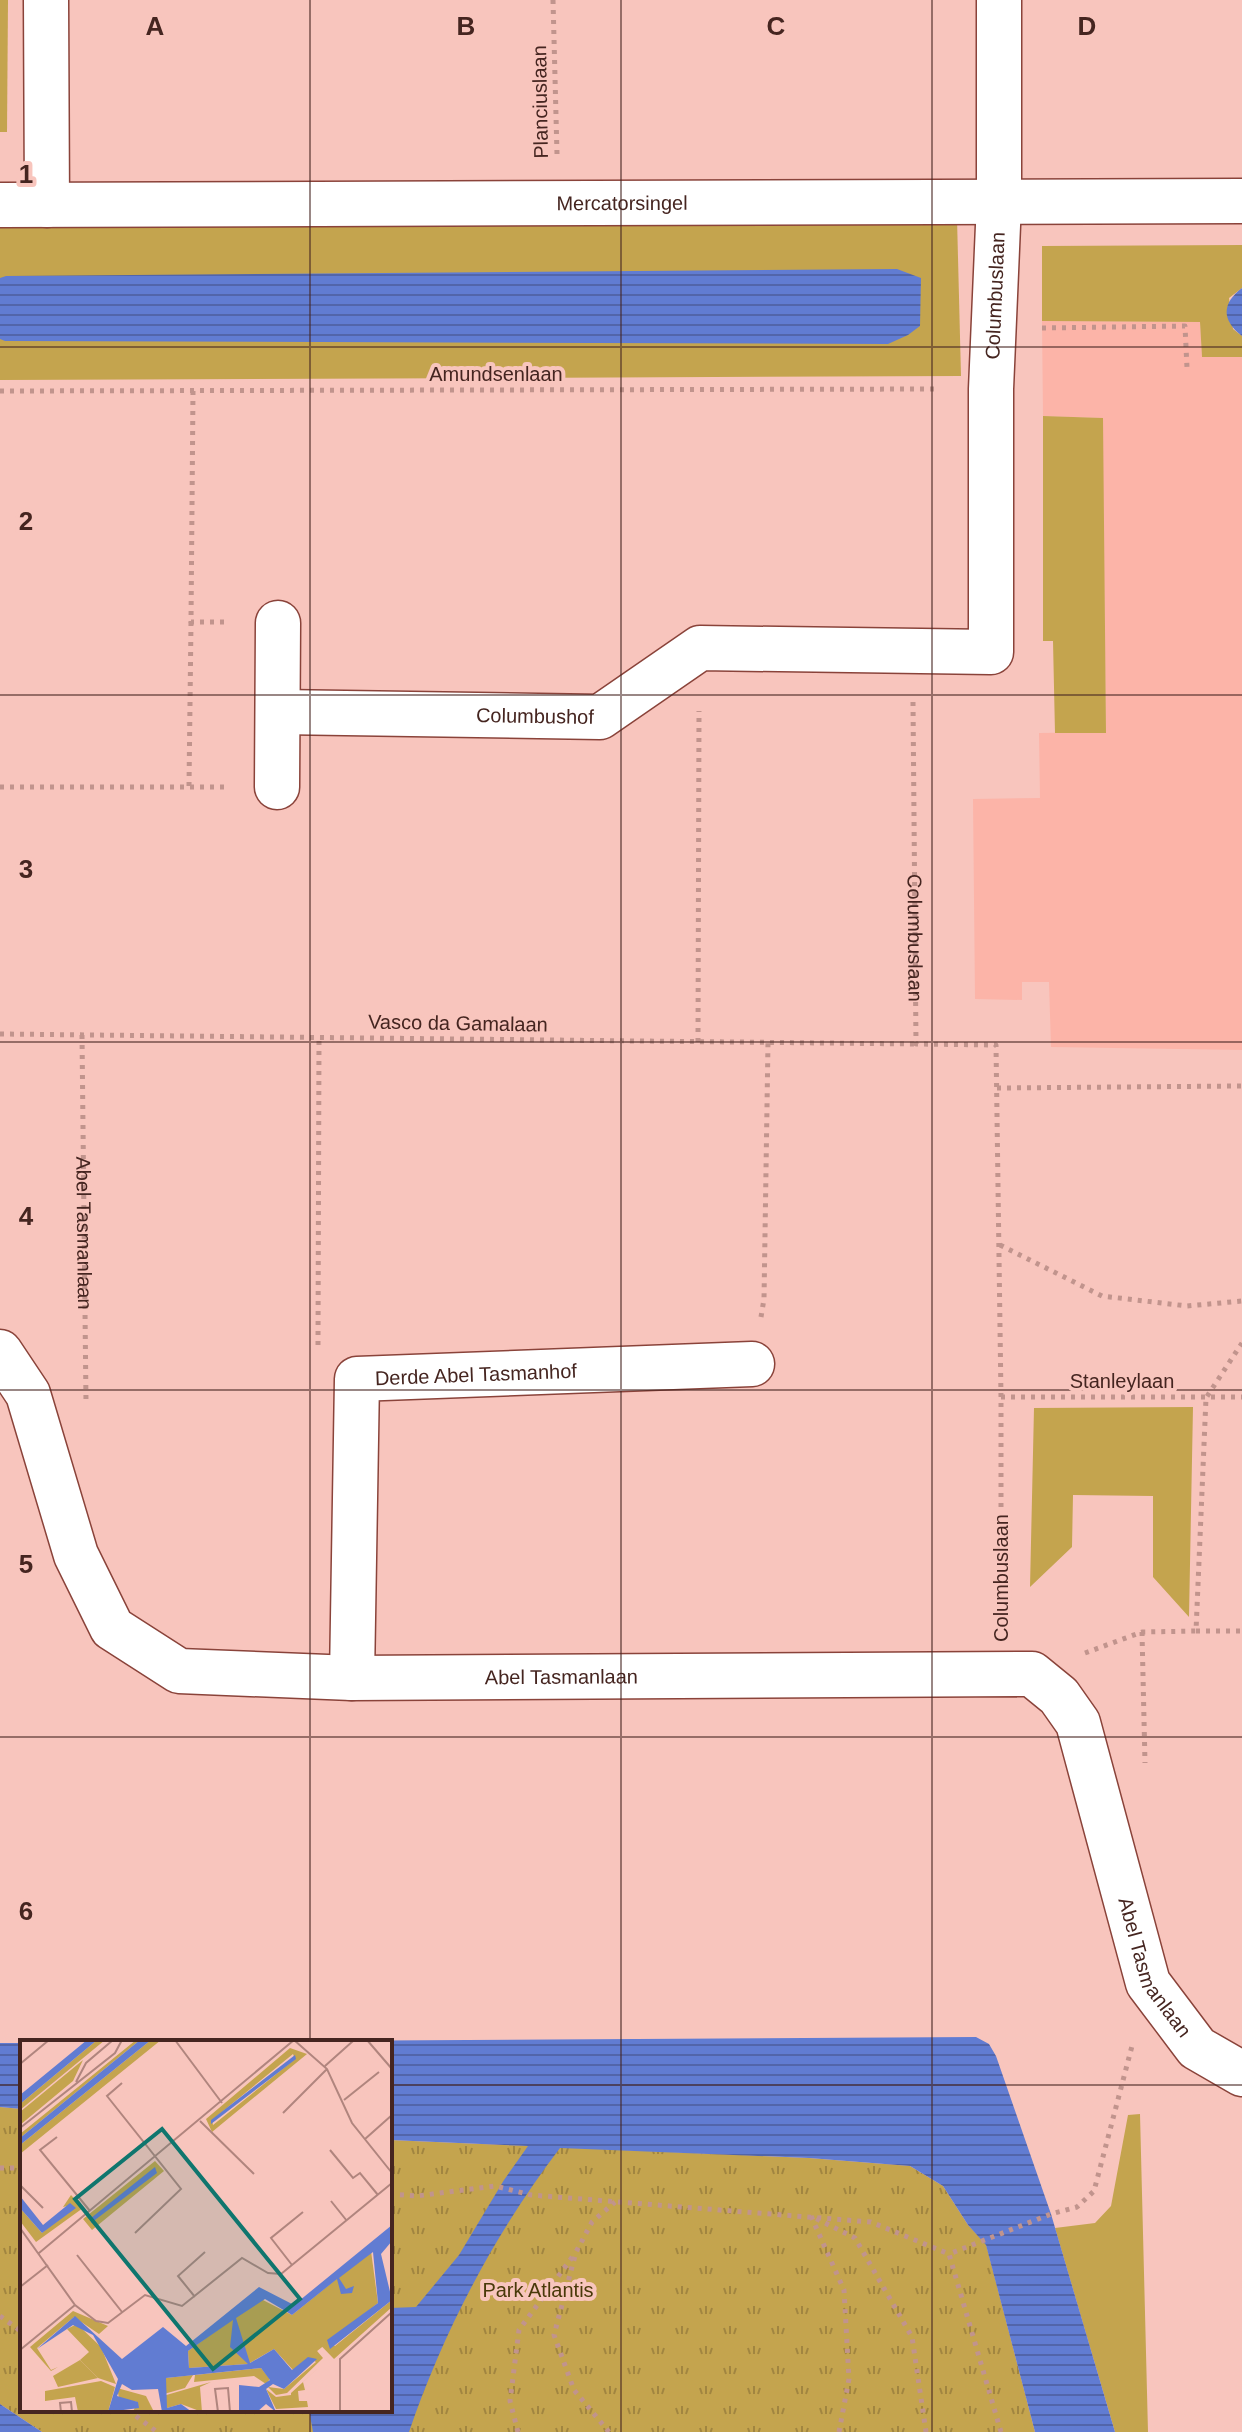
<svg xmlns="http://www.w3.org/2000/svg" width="1242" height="2432" viewBox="0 0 1242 2432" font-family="Helvetica,sans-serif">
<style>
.built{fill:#fcb4a8}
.grass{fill:#c4a44e}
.park{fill:url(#park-tufts)}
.water{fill:url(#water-rules)}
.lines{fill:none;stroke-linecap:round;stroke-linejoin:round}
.street-casing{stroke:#8a433a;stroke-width:47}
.secondary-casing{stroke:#8a433a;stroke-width:47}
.path{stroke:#c1948d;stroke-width:5;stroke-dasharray:4 6;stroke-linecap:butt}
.street{stroke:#fff;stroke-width:44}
.secondary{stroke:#fff;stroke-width:44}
.grid{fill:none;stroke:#452520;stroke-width:2;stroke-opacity:0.55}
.labels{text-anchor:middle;stroke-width:8;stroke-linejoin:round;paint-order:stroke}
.street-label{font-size:20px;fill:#452520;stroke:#f8c5bd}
.park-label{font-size:20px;fill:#493909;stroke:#f8c5bd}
.inset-road{fill:none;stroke:#b0857e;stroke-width:2}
.view{fill:#0f766e;fill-opacity:0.15;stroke:#0f766e;stroke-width:4}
.inset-edge{fill:none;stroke:#452520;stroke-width:4}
.grid-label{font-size:26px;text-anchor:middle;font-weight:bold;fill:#452520;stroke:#f8c5bd;stroke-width:8;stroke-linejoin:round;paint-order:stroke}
</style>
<defs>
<pattern id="park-tufts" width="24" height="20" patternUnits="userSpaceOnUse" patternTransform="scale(2)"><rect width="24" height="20" fill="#c4a44e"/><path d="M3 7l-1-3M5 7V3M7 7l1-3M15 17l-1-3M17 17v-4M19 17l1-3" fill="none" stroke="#a18540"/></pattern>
<pattern id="water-rules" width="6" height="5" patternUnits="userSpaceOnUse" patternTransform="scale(2)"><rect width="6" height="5" fill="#617cd2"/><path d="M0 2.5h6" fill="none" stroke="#5265aa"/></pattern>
</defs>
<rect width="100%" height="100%" fill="#f8c5bd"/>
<path class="built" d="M 1042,321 L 1200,322 L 1202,357 L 1242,357 L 1242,1050 L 1051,1047 L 1049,982 L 1022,982 L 1022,1000 L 975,999 L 973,799 L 1040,798 L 1039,733 L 1106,732 L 1102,418 L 1043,416 Z"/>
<g class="grass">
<path d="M 0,0 L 8,0 L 7,132 L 0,132 Z"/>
<path d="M 957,218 L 961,376 L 0,380 L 0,223 Z"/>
<path d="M 1242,245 L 1242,288 L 1229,298 L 1233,329 L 1242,336 L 1242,357 L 1202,357 L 1200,322 L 1042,321 L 1042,246 Z"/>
<path d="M 1043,416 L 1103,418 L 1106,733 L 1055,733 L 1053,641 L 1043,641 Z"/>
<path d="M 1193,1407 L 1189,1617 L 1153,1577 L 1153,1496 L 1073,1495 L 1072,1547 L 1030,1587 L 1034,1408 Z"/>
<path d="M 1140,2114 L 1148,2432 L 1115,2432 L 1055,2228 L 1095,2223 L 1111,2206 L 1128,2115 Z"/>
</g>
<path class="park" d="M 0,2107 L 22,2109 L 22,2410 L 390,2410 L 390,2140 L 809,2158 L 910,2166 L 943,2186 L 968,2225 L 986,2244 L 1035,2432 L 42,2432 L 0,2404 Z"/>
<g class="water">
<path d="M 897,269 L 921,278 L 920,326 L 908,335 L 888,344 L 5,341 L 0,339 L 0,278 L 6,276 Z"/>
<path d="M 1242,288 L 1242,336 C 1221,320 1222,303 1242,288 Z"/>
<path d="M 976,2037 L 989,2044 L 996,2056 L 1051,2214 L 1115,2432 L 1035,2432 L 986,2245 L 968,2225 L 943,2186 L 910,2166 L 809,2158 L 560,2148 C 495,2233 444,2330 409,2432 L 313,2432 L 309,2410 L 390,2410 L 390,2308 L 416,2307 L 459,2255 L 504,2180 L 528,2146 L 390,2140 L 390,2042 L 138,2042 Z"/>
<path d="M 0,2043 L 22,2043 L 22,2109 L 0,2107 Z"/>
<path d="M 0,2404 L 42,2432 L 0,2432 Z"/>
</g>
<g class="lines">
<defs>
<g id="street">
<path d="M 46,0 L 47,205"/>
<path id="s3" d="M 279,712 L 600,717 L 700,648 L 991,652 L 991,389 L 999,202 L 999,0"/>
<path d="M 277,787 L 278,623"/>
<path id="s4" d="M 0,1352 L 28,1394 L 76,1555 L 112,1628 L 179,1671 L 352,1678 L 1032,1674 L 1059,1696 L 1078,1723 L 1148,1983 L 1197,2048 L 1242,2074"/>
<path id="s5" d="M 352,1678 L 357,1379 L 752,1364"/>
</g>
<g id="secondary">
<path id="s6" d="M 0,205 L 1242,201"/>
</g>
</defs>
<use href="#street" class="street-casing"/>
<use href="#secondary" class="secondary-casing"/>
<g class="path">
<path d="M 553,0 L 557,154"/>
<path d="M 1042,328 L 1185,326 L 1187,368"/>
<path d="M 0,391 L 939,389"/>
<path d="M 193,391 L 191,622 L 229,622"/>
<path id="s1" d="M 913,702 L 916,1044 L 996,1045 L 1001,1397 L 1001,1623"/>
<path d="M 189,786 L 191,622"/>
<path d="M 0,787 L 227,787"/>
<path d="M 0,1034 L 916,1044"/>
<path id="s2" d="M 82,1035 L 86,1402"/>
<path d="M 698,1042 L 699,711"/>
<path d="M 997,1088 L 1242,1086"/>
<path d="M 1000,1245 L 1102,1296 L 1187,1306 L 1242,1301"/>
<path d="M 761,1317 L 764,1299 L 768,1042"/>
<path d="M 318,1345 L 319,1038"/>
<path d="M 1001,1397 L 1242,1397"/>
<path d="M 1196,1631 L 1242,1631"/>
<path d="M 1142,1632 L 1145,1763"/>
<path d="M 1085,1653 L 1142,1632 L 1196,1631 L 1206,1398 L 1242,1343"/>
<path d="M 0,2168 L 22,2168"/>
<path d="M 390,2194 L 417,2196 L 495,2186 L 531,2195 L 871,2222 L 949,2254"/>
<path d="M 0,2316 L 22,2332"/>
<path d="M 128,2410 L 157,2432"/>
<path d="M 518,2432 L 510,2401 L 519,2330 L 573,2256"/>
<path d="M 609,2432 L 574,2390 L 554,2335 L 576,2252 L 592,2222 L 615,2202"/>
<path d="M 839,2432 L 849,2379 L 844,2290 L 811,2216 L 855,2238 L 912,2337 L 926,2432"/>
<path d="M 1001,2432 L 949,2254 L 1051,2214 L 1077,2207 L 1094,2191 L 1132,2046"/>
</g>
<use href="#street" class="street"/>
<use href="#secondary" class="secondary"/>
</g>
<path class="grid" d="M 310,0 L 310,2042M 621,0 L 621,2432M 932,0 L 932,2432M 0,347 L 1242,347M 0,695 L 1242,695M 0,1042 L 1242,1042M 0,1390 L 1242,1390M 0,1737 L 1242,1737M 0,2085 L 22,2085M 390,2085 L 1242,2085M 310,2410 L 310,2432"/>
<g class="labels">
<g class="street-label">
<text transform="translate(540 102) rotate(-91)" y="7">Planciuslaan</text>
<text dy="7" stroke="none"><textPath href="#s6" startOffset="622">Mercatorsingel</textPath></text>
<text dy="7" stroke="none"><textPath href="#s3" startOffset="1090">Columbuslaan</textPath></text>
<text x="496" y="381">Amundsenlaan</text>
<text dy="7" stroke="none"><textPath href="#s3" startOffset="256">Columbushof</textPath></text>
<text dy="7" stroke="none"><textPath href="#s1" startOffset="236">Columbuslaan</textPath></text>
<text transform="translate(458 1023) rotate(1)" y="7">Vasco da Gamalaan</text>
<text dy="7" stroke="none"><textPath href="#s2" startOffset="198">Abel Tasmanlaan</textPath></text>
<text dy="7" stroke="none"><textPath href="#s5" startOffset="418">Derde Abel Tasmanhof</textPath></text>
<text x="1122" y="1388">Stanleylaan</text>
<text transform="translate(1001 1578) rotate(-90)" y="7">Columbuslaan</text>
<text dy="7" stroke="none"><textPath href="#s4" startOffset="762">Abel Tasmanlaan</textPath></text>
<text dy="7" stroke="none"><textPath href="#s4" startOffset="1558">Abel Tasmanlaan</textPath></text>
</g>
<g class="park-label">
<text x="538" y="2297">Park Atlantis</text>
</g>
</g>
<g transform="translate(20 2040)">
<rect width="372" height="372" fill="#f8c5bd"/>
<path d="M 77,0 L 85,0 L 0,70 L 0,64 ZM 116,0 L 120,0 L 0,98 L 0,94 ZM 131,0 L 141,0 L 0,114 L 0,105 ZM 270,8 L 287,14 L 192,92 L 186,79 ZM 273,14 L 275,19 L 193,85 L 192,80 ZM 135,121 L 144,131 L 72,190 L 63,179 ZM 51,155 L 63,168 L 16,202 L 0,181 L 0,168 L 22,193 L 52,165 L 43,167 ZM 372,260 L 372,267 L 314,319 L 283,287 L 315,306 ZM 53,271 L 88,286 L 79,294 L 54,277 L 17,308 L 31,330 L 38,327 L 31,331 L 10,307 ZM 281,292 L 303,318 L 267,353 L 256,355 L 248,347 L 264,349 L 296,322 L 288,317 ZM 60,320 L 78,338 L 38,347 L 33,336 ZM 305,322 L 283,342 L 285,350 L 278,351 L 279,361 L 287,361 L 288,367 L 256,369 L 246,349 L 256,357 L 271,355 L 271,353 ZM 241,328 L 250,339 L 246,344 L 234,336 L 174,342 L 175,335 ZM 173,335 L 165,348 L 144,354 L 146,338 ZM 81,341 L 95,347 L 88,372 L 58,372 L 55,357 L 25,361 L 25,351 ZM 191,342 L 180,347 L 182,372 L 161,364 L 147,368 L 143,356 ZM 97,348 L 126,356 L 134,372 L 113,372 L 117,362 L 99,358 Z" fill="#c4a44e" fill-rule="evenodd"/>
<path d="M 63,20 L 53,41 L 0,85 L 0,72 ZM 57,284 L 81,307 L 96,344 L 78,338 L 60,320 L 69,312 L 47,289 Z" fill="#c4a44e"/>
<path d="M 351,211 L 358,263 L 273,330 L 254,309 L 228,324 L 169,328 L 168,311 L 241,259 L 272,275 Z" fill="#c4a44e"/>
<path d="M 67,0 L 77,0 L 0,64 L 0,55 ZM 120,0 L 131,0 L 0,105 L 0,98 ZM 275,15 L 276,19 L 191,84 L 191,80 ZM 135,127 L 137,133 L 71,183 L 71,178 ZM 0,156 L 23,185 L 50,163 L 56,168 L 22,193 L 0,168 ZM 372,185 L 372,201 L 361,214 L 372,260 L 310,309 L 307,300 L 358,263 L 353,212 L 319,238 L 326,249 L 334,246 L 332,253 L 321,254 L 317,239 L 272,275 L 245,259 L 216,278 L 230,323 L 254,309 L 272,330 L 288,317 L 297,319 L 264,349 L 253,344 L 246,349 L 256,372 L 246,364 L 237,372 L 219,372 L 219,345 L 239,347 L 250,340 L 241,328 L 146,338 L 147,368 L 161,364 L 172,372 L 142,372 L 138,349 L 112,350 L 102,344 L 97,356 L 118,362 L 119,368 L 88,372 L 98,339 L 73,295 L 53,285 L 17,309 L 55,276 L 102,319 L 143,287 L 166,306 L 239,247 L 274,265 ZM 213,280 L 210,307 L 228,324 L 169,328 L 168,311 Z" fill="#617cd2" fill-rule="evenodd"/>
<path class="inset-road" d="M 155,0 L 202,63M 274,0 L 307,29 L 332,83 L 372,133M 347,0 L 372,29M 0,24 L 29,0M 305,26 L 333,1M 56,42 L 66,23 L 93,0M 102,43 L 87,56 L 161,149 L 115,193M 324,60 L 359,32M 263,73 L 307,29M 180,81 L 234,134M 0,88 L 95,13 L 102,0M 37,97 L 20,110 L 70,171M 345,99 L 372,75M 310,110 L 333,138 L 340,133 L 358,155M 0,145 L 23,168M 311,161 L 327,181M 0,188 L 55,265 L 76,281 L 88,283 L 125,255 L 162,266 L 222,218 L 248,233 L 261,234 L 372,143M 19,213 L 274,0M 57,215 L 102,272M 272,225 L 251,198 L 283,172M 0,247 L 28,225M 175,257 L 158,236 L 185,212M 0,310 L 55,265M 41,372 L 40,363 L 51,362 L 52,372M 198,372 L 195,349 L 208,348 L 210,372M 320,372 L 320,319 L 372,272"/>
<path class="view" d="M 142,89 L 280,259 L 193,329 L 55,159 Z"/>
<rect width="372" height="372" class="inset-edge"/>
</g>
<g class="grid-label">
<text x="155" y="35">A</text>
<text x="466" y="35">B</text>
<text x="776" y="35">C</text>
<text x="1087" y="35">D</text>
<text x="26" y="183">1</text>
<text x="26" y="530">2</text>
<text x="26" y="878">3</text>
<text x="26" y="1225">4</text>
<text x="26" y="1573">5</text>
<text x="26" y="1920">6</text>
</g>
</svg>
